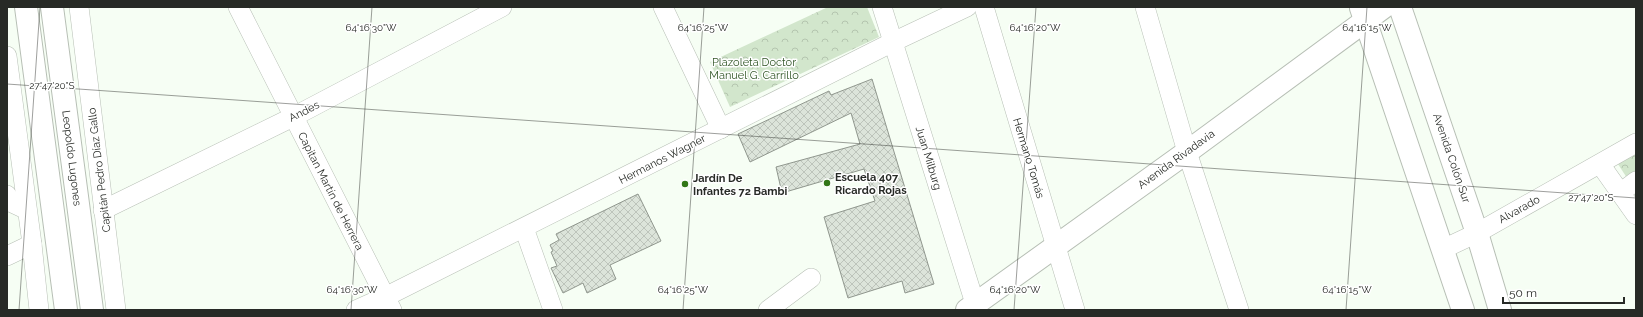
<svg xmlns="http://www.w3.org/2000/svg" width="1643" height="317" viewBox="0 0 1643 317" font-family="Raleway,sans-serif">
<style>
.park{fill:url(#park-crowns)}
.building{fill:url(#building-cross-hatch);stroke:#90978e}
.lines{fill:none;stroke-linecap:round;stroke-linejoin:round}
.street-casing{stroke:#b7bfb5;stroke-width:20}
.secondary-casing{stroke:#b7bfb5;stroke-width:24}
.street{stroke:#fff;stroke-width:19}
.secondary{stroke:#fff;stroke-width:22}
.ticks{fill:none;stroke:#272a26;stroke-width:1;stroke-opacity:0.45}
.poi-dot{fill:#327617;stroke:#fff;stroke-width:1.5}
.labels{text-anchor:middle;stroke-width:3;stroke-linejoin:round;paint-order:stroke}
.park-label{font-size:11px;fill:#315526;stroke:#fff}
.street-label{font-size:11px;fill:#272a26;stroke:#fff}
.poi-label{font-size:11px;font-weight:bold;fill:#272a26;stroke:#fff;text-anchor:start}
.ticks-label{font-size:10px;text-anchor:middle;fill:#272a26;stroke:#fff;stroke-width:3;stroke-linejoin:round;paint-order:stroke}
</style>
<defs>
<pattern id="park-crowns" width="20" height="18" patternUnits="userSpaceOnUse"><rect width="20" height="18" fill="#d2e6cc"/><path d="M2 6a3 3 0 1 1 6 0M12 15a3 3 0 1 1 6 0" fill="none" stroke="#b4c5af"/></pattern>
<pattern id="building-cross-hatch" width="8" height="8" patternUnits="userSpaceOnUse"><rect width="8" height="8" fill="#dce4da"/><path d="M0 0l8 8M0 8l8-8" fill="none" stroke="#bdc4bb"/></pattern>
</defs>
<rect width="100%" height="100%" fill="#f6fef4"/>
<g class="park">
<path d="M 828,7 L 867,7 L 879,37 L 730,107 L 710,62 Z"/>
<path d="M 1636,150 L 1636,171 L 1627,178 L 1616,161 Z"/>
</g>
<g class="building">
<path d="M 872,79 L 934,284 L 905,293 L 902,281 L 848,298 L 824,217 L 875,201 L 864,169 L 782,193 L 776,167 L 860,144 L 851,113 L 750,162 L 738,134 L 829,91 L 831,95 Z"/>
<path d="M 638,194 L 661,241 L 610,265 L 616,279 L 587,293 L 583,283 L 563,293 L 551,268 L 557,266 L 551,252 L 553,251 L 550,245 L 559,240 L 556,234 Z"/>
</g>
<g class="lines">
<defs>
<g id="street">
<path d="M 79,7 L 116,310"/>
<path d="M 238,7 L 392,310"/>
<path d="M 663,7 L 721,129"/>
<path d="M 882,7 L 977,310"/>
<path d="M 984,7 L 1075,310"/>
<path d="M 1145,7 L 1187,152 L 1239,310"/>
<path d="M 7,56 L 32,244 L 39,310"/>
<path d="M 1600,164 L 1636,215"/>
<path d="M 1620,193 L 1636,181"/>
<path d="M 7,195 L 10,202 L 27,210"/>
<path d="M 103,210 L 293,117 L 502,7"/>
<path d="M 524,228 L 553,310"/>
<path d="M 1443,249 L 1477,233 L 1636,143"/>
<path d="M 7,256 L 32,244"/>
<path d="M 356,310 L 385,297 L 893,42 L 967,7"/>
<path d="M 768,310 L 811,278"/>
</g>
<g id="secondary">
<path d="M 26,7 L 66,310"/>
<path d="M 52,7 L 92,310"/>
<path d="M 1400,7 L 1477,233 L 1500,310"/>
<path d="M 1361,8 L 1463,310"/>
<path d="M 967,310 L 1187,152 L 1384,7"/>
</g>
</defs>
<use href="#street" class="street-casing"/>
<use href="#secondary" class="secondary-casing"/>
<use href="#street" class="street"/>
<use href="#secondary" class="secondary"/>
</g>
<path class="ticks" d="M 7,84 L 1636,198M 19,310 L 40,7M 351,310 L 372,7M 683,310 L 704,7M 1014,310 L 1036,7M 1346,310 L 1367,7"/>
<g class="poi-dot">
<circle cx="827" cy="183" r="4"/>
<circle cx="685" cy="184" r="4"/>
</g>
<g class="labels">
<g class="park-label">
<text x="754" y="66">Plazoleta Doctor<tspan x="754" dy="13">Manuel G. Carrillo</tspan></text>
</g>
<g class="street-label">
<text transform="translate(304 111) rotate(-27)" y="4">Andes</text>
<text transform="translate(72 158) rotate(83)" y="4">Leopoldo Lugones</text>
<text transform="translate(929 158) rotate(73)" y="4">Juan Milburg</text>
<text transform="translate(1029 158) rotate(73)" y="4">Hermano Tomás</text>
<text transform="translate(1452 158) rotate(71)" y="4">Avenida Colón Sur</text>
<text transform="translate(662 159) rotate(-27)" y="4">Hermanos Wagner</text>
<text transform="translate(1176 159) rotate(-36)" y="4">Avenida Rivadavia</text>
<text transform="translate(99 170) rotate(-97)" y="4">Capitán Pedro Díaz Gallo</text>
<text transform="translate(331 191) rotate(63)" y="4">Capitan Martín de Herrera</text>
<text transform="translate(1519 209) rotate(-29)" y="4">Alvarado</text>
</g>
<g class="poi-label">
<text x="835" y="181">Escuela 407<tspan x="835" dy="13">Ricardo Rojas</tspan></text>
<text x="693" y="182">Jardín De<tspan x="693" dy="13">Infantes 72 Bambi</tspan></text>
</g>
</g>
<g class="ticks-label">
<text x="371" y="31">64°16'30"W</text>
<text x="703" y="31">64°16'25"W</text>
<text x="1035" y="31">64°16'20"W</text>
<text x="1367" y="31">64°16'15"W</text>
<text x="52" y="89">27°47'20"S</text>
<text x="1591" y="201">27°47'20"S</text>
<text x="352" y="293">64°16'30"W</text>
<text x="683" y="293">64°16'25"W</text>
<text x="1015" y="293">64°16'20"W</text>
<text x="1347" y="293">64°16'15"W</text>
</g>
<rect width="1643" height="317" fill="none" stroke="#272a26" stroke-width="16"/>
<path d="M1503 297v6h121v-6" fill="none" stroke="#272a26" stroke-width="2"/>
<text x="1509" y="297" font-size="12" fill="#272a26" stroke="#ffffff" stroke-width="3" paint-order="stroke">50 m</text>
</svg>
